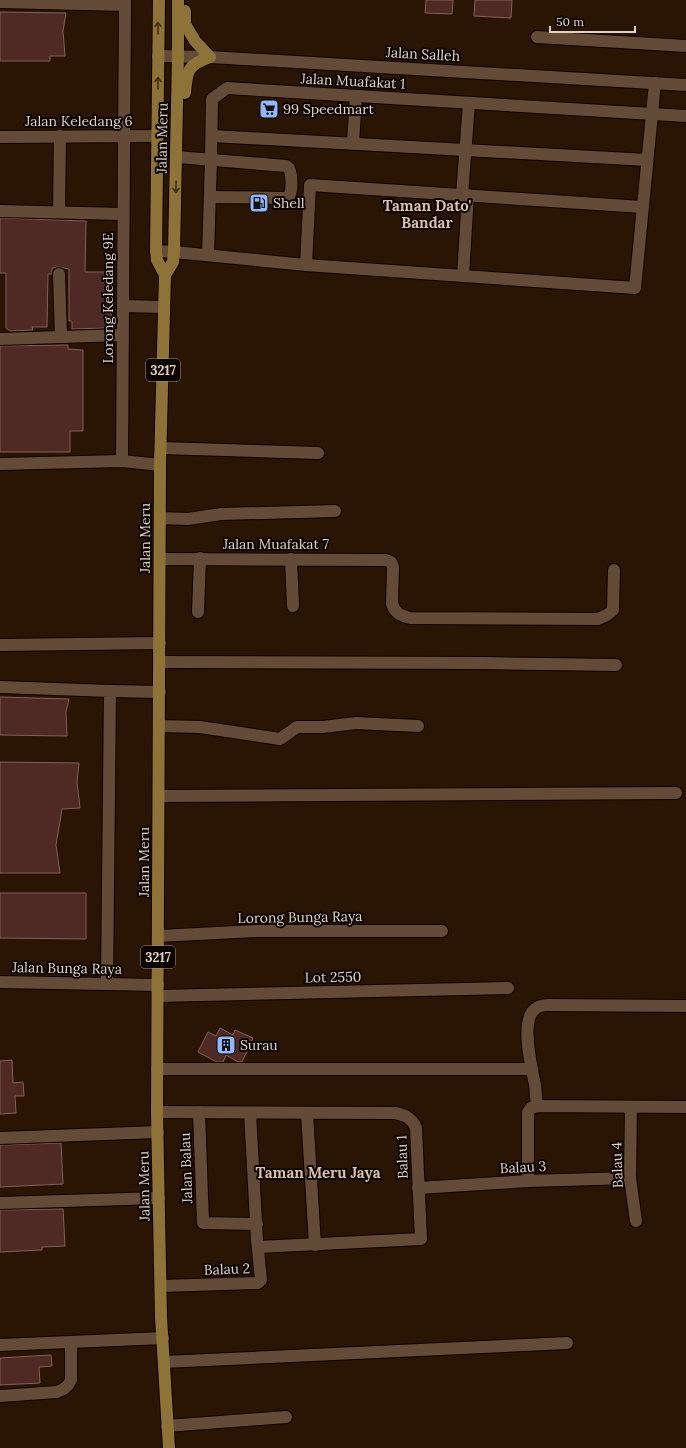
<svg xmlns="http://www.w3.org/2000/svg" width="686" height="1448" viewBox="0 0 686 1448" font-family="Lora,serif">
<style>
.building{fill:#4f2924;stroke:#82615c}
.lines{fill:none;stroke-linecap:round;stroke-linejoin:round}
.minor-casing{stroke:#110200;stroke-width:14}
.major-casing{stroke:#110200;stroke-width:14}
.minor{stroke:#634b38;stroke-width:12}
.major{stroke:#8d7337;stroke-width:12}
.oneway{stroke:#403017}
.labels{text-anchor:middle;stroke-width:4;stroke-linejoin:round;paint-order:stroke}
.shield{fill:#0c0401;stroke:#a0948c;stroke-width:1}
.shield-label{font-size:13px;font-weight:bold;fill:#e0d2c7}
.street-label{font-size:14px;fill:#e0d2c7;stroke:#0c0401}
.poi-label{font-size:14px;fill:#e0d2c7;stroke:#0c0401;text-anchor:start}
.neighbourhood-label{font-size:15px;font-weight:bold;fill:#dbbfaa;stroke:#0c0401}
</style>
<rect width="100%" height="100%" fill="#2a1504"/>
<g class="building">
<path d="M 426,0 L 453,0 L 452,14 L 425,13 Z"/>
<path d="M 475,0 L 512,0 L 511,18 L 474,16 Z"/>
<path d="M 0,12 L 66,13 L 63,31 L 65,56 L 50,56 L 50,61 L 0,61 Z"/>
<path d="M 0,218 L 86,221 L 85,272 L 112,272 L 111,324 L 106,328 L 72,329 L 72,321 L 69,321 L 69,269 L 59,267 L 52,268 L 52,274 L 48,274 L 47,327 L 32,327 L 33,330 L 10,331 L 6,328 L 6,273 L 0,273 Z"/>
<path d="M 68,345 L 68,349 L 83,350 L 83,431 L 70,431 L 70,452 L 0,452 L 0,346 Z"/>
<path d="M 0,697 L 69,699 L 66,712 L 67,736 L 0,735 Z"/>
<path d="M 0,762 L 79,763 L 77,782 L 80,808 L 62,809 L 56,845 L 60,873 L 0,873 Z"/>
<path d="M 0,893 L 86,893 L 86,939 L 0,938 Z"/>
<path d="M 220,1028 L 233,1035 L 235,1030 L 253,1038 L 242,1062 L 238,1062 L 226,1055 L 223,1062 L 217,1062 L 198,1052 L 208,1032 L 216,1036 Z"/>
<path d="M 12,1060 L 13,1083 L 23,1082 L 24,1096 L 15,1096 L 16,1113 L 0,1114 L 0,1061 Z"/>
<path d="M 61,1143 L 63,1184 L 0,1187 L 0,1145 Z"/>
<path d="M 63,1209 L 65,1246 L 42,1247 L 42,1250 L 0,1252 L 0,1210 Z"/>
<path d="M 51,1355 L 52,1366 L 39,1367 L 40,1383 L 0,1385 L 0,1358 Z"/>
</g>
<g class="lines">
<defs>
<g id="minor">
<path d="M 0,2 L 125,5"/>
<path d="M 537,37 L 686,46"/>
<path d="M 158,56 L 210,57 L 686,85"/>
<path d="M 212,136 L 647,160"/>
<path d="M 0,137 L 158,136"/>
<path d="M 353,143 L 356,96"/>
<path d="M 177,157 L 286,166 L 289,168 C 292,175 293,192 288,198 L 210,197"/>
<path d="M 462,195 L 469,103"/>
<path d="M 0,211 L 123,214"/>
<path d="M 59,212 L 60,136"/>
<path d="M 156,251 L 174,252 L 306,265 L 635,288 L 655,83"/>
<path d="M 208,255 L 211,159 L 212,99 L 227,88 L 686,116"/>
<path d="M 306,265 L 310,185 L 642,207"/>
<path d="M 59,274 L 61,337"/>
<path d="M 463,276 L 468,195"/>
<path d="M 123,306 L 164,307"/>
<path d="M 0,339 L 122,335"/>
<path d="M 162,448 L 318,453"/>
<path d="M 122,461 L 125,0"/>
<path d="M 0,464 L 122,461 L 160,465"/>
<path d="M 160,518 L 188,519 L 221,514 L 335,511"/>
<path d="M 161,559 L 386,560 L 391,562 L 393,567 L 392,604 C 395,613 401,616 410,618 L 598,619 L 607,615 L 613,610 L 614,570"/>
<path d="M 291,559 L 293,606"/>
<path d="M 198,612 L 200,558"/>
<path d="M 0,645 L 160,643"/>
<path d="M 160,662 L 482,663 L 616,665"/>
<path d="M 0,687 L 110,691 L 107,983"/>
<path d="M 110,691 L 160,692"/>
<path d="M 160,726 L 200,727 L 280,739 L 297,727 L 323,727 L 356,723 L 418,726"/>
<path d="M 159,796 L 676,793"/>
<path d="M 159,936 L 256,931 L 442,931"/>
<path d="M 0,982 L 158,985"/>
<path d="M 158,996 L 508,988"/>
<path d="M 157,1069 L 532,1069"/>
<path d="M 537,1106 C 536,1099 536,1092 535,1085 C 532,1069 520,1023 534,1010 C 538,1006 543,1005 548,1005 L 686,1006"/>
<path d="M 631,1107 L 630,1178 L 636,1221"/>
<path d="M 157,1112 L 395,1113 C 405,1115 412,1118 416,1128 L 421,1239 L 258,1247"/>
<path d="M 199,1112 L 203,1223 L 257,1224"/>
<path d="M 307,1113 L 315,1245"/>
<path d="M 0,1138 L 158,1132"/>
<path d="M 528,1181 L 528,1112 L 531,1108 L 537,1106 L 686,1107"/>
<path d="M 418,1188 L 528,1181 L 630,1178"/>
<path d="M 0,1203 L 159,1198"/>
<path d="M 161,1286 L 258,1283 L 261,1280 L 257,1240 L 250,1113"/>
<path d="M 0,1345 L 163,1338"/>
<path d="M 164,1362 L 567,1343"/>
<path d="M 0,1396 L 57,1392 C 64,1389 68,1387 71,1380 L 71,1342"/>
<path d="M 167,1426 L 286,1417"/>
</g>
<g id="major">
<path d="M 159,0 L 156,251 L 157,260 L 165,275"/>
<path d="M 185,11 L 185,24 L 195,41 L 210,57 C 187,65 187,71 185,93"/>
<path d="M 169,1448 L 161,1317 L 157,1112 L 160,465 L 165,275 L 173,262 L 174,252 L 178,56 L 178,0"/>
</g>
</defs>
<use href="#minor" class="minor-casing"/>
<use href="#major" class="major-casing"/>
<use href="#minor" class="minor"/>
<use href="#major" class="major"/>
</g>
<defs><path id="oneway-shaft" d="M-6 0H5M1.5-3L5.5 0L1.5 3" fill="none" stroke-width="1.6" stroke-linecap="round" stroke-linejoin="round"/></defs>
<g class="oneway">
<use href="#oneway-shaft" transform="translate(158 28) rotate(-90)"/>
<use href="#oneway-shaft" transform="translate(158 83) rotate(-90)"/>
<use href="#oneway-shaft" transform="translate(176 187) rotate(91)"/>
</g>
<defs>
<symbol id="supermarket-square" viewBox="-11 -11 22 22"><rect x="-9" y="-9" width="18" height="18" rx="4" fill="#93b7fd" stroke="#0c0401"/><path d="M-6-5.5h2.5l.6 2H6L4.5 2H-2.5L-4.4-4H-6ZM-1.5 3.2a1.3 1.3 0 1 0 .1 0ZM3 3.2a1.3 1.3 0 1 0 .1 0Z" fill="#111"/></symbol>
<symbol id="fuel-square" viewBox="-11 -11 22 22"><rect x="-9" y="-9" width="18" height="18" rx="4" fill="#93b7fd" stroke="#0c0401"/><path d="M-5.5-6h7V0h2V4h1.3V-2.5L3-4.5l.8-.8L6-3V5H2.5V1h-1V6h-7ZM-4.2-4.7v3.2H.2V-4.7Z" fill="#111"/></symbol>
<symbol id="building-square" viewBox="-11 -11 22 22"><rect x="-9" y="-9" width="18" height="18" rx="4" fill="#93b7fd" stroke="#0c0401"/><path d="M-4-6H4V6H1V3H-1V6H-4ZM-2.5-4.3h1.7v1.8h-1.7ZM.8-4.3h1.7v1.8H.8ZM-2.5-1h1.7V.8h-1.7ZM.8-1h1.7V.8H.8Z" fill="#111"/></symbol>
</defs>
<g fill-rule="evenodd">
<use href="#supermarket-square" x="258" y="98" width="22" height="22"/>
<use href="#fuel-square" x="248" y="192" width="22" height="22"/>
<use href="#building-square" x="215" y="1034" width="22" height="22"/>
</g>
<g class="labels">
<g class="shield">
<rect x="146" y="359" width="34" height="22" rx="3"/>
<rect x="141" y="946" width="34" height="22" rx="3"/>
</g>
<g class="shield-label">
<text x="163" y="375">3217</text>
<text x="158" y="962">3217</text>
</g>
<g class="street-label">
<text transform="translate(423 54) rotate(3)" y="5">Jalan Salleh</text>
<text transform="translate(353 81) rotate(3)" y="5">Jalan Muafakat 1</text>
<text x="79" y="126">Jalan Keledang 6</text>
<text transform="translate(162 138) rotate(-89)" y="5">Jalan Meru</text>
<text transform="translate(108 298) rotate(-90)" y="5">Lorong Keledang 9E</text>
<text transform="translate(145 538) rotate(-90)" y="5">Jalan Meru</text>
<text x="276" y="549">Jalan Muafakat 7</text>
<text transform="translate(144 862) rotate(-90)" y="5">Jalan Meru</text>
<text transform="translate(300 917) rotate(-1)" y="5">Lorong Bunga Raya</text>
<text transform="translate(67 968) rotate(1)" y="5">Jalan Bunga Raya</text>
<text transform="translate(333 977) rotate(-1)" y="5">Lot 2550</text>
<text transform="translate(402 1157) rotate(-92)" y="5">Balau 1</text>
<text transform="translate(617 1165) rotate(-92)" y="5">Balau 4</text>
<text transform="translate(523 1167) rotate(-3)" y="5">Balau 3</text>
<text transform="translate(186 1168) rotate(-92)" y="5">Jalan Balau</text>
<text transform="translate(144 1186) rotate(-91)" y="5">Jalan Meru</text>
<text transform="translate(227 1269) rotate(-2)" y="5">Balau 2</text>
</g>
<g class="poi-label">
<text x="283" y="114">99 Speedmart</text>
<text x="273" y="208">Shell</text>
<text x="240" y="1050">Surau</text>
</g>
<g class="neighbourhood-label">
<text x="427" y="211">Taman Dato'<tspan x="427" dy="17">Bandar</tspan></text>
<text x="318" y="1178">Taman Meru Jaya</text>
</g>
</g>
<path d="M550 26v6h85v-6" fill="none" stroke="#e0d2c7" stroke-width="2"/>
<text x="556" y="26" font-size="12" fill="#e0d2c7" stroke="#0c0401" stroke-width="3" paint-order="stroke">50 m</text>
</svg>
